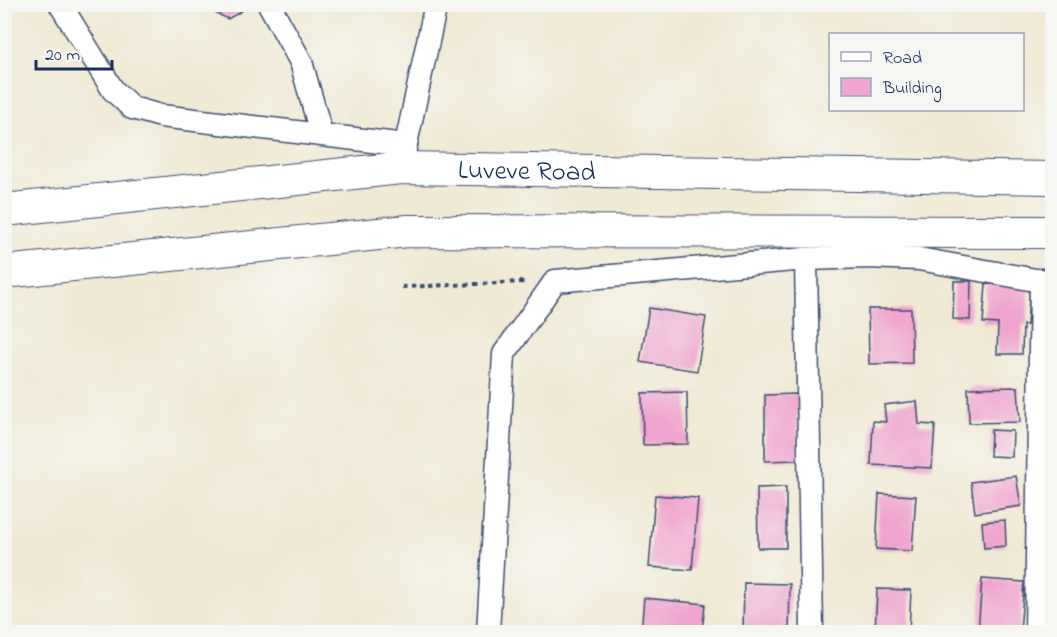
<svg xmlns="http://www.w3.org/2000/svg" width="1057" height="637" viewBox="0 0 1057 637" font-family="'Indie Flower',sans-serif">
<style>
.building{fill:#efa5cf}
.lines{fill:none;stroke-linecap:round;stroke-linejoin:round}
.street-casing{stroke:#3b4b70;stroke-width:25}
.secondary-casing{stroke:#3b4b70;stroke-width:34}
.path{stroke:#3b4b70;stroke-width:4;stroke-dasharray:4.5 4.5;stroke-linecap:butt}
.street{stroke:#fff;stroke-width:22}
.secondary{stroke:#fff;stroke-width:32}
.labels{text-anchor:middle;stroke-width:4.5;stroke-linejoin:round;paint-order:stroke}
.street-label{font-size:27px;fill:#1b2f5e;stroke:#f6f6f2}
</style>
<rect width="100%" height="100%" fill="#f6f6f2"/>
<filter id="ink" filterUnits="userSpaceOnUse"><feTurbulence type="fractalNoise" baseFrequency=".0167" numOctaves="2"/><feDisplacementMap in="SourceGraphic" scale="12" xChannelSelector="R" yChannelSelector="G"/><feConvolveMatrix kernelMatrix="1 2 1 2 8 2 1 2 1" color-interpolation-filters="sRGB"/></filter>
<filter id="wash" filterUnits="userSpaceOnUse"><feTurbulence type="fractalNoise" baseFrequency=".008" numOctaves="4" result="noise"/><feDisplacementMap in="SourceGraphic" scale="24" xChannelSelector="R" yChannelSelector="G"/><feGaussianBlur stdDeviation="1.35" result="paint"/><feColorMatrix in="noise" values="0 0 0 0 0 0 0 0 0 0 0 0 0 0 0 0 0 1.4 0 .05"/><feComposite in="paint" operator="in"/></filter>
<g filter="url(#wash)">
<rect width="100%" height="100%" fill="#f0e9d3"/>
<g id="blocks">
<g class="building">
<path d="M 197,4 L 253,4 L 228,19 Z"/>
<path d="M 954,281 L 971,281 L 970,320 L 953,319 Z"/>
<path d="M 986,284 L 1030,286 L 1027,325 L 1023,325 L 1022,354 L 997,354 L 998,324 L 983,323 Z"/>
<path d="M 649,308 L 706,317 L 697,371 L 640,362 Z"/>
<path d="M 868,309 L 911,309 L 912,363 L 869,364 Z"/>
<path d="M 1018,387 L 1020,422 L 969,423 L 968,388 Z"/>
<path d="M 687,392 L 688,444 L 643,445 L 642,393 Z"/>
<path d="M 798,394 L 798,460 L 765,461 L 765,395 Z"/>
<path d="M 917,401 L 919,424 L 935,425 L 932,468 L 871,465 L 873,421 L 886,422 L 884,405 Z"/>
<path d="M 991,430 L 1013,431 L 1012,457 L 990,456 Z"/>
<path d="M 1016,476 L 1021,506 L 975,513 L 971,482 Z"/>
<path d="M 786,487 L 786,548 L 758,548 L 757,488 Z"/>
<path d="M 879,494 L 916,496 L 912,551 L 876,549 Z"/>
<path d="M 655,495 L 698,498 L 692,570 L 649,567 Z"/>
<path d="M 1005,520 L 1006,546 L 984,548 L 982,522 Z"/>
<path d="M 982,579 L 1024,582 L 1020,632 L 978,632 Z"/>
<path d="M 744,583 L 790,584 L 789,632 L 743,632 Z"/>
<path d="M 877,589 L 911,590 L 909,632 L 875,632 Z"/>
<path d="M 644,598 L 705,604 L 702,632 L 641,632 Z"/>
</g>
</g>
</g>
<g filter="url(#ink)">
<use href="#blocks" fill-opacity="0" stroke="#3b4b70" stroke-width="1.5"/>
<g class="lines">
<defs>
<g id="street">
<path d="M 60,4 L 113,90 L 132,108 L 161,116 L 406,145"/>
<path d="M 269,4 L 301,62 L 321,133"/>
<path d="M 403,158 L 436,4"/>
<path d="M 806,259 L 812,632"/>
<path d="M 488,632 L 504,354 L 555,281 L 806,259 L 867,257 L 919,259 L 1052,283"/>
<path d="M 1036,632 L 1041,280"/>
</g>
<g id="secondary">
<path id="s1" d="M 4,210 L 401,168 L 1052,178"/>
<path d="M 4,272 L 408,231 L 1052,232"/>
</g>
</defs>
<use href="#street" class="street-casing"/>
<use href="#secondary" class="secondary-casing"/>
<path class="path" d="M 402,287 L 525,282"/>
<use href="#street" class="street"/>
<use href="#secondary" class="secondary"/>
</g>
</g>
<g class="labels">
<g class="street-label">
<text dy="9" stroke="none"><textPath href="#s1" startOffset="525">Luveve Road</textPath></text>
</g>
</g>
<rect width="1057" height="637" fill="none" stroke="#f6f6f2" stroke-width="24"/>
<rect x="829" y="33" width="195" height="78" fill="#f6f6f2" stroke="#9ea6b7" stroke-width="1.5"/>
<rect x="841" y="52" width="30" height="9" fill="#ffffff" stroke="#9ea6b7" stroke-width="1.5"/>
<text x="883" y="63" font-size="18" fill="#1b2f5e">Road</text>
<rect x="841" y="78" width="30" height="18" fill="#efa5cf" stroke="#9ea6b7" stroke-width="1.5"/>
<text x="883" y="93" font-size="18" fill="#1b2f5e">Building</text>
<path d="M36 60v9h76v-9" fill="none" stroke="#1b2f5e" stroke-width="3"/>
<text x="45" y="60" font-size="18" fill="#1b2f5e" stroke="#f6f6f2" stroke-width="4.5" paint-order="stroke">20 m</text>
</svg>
